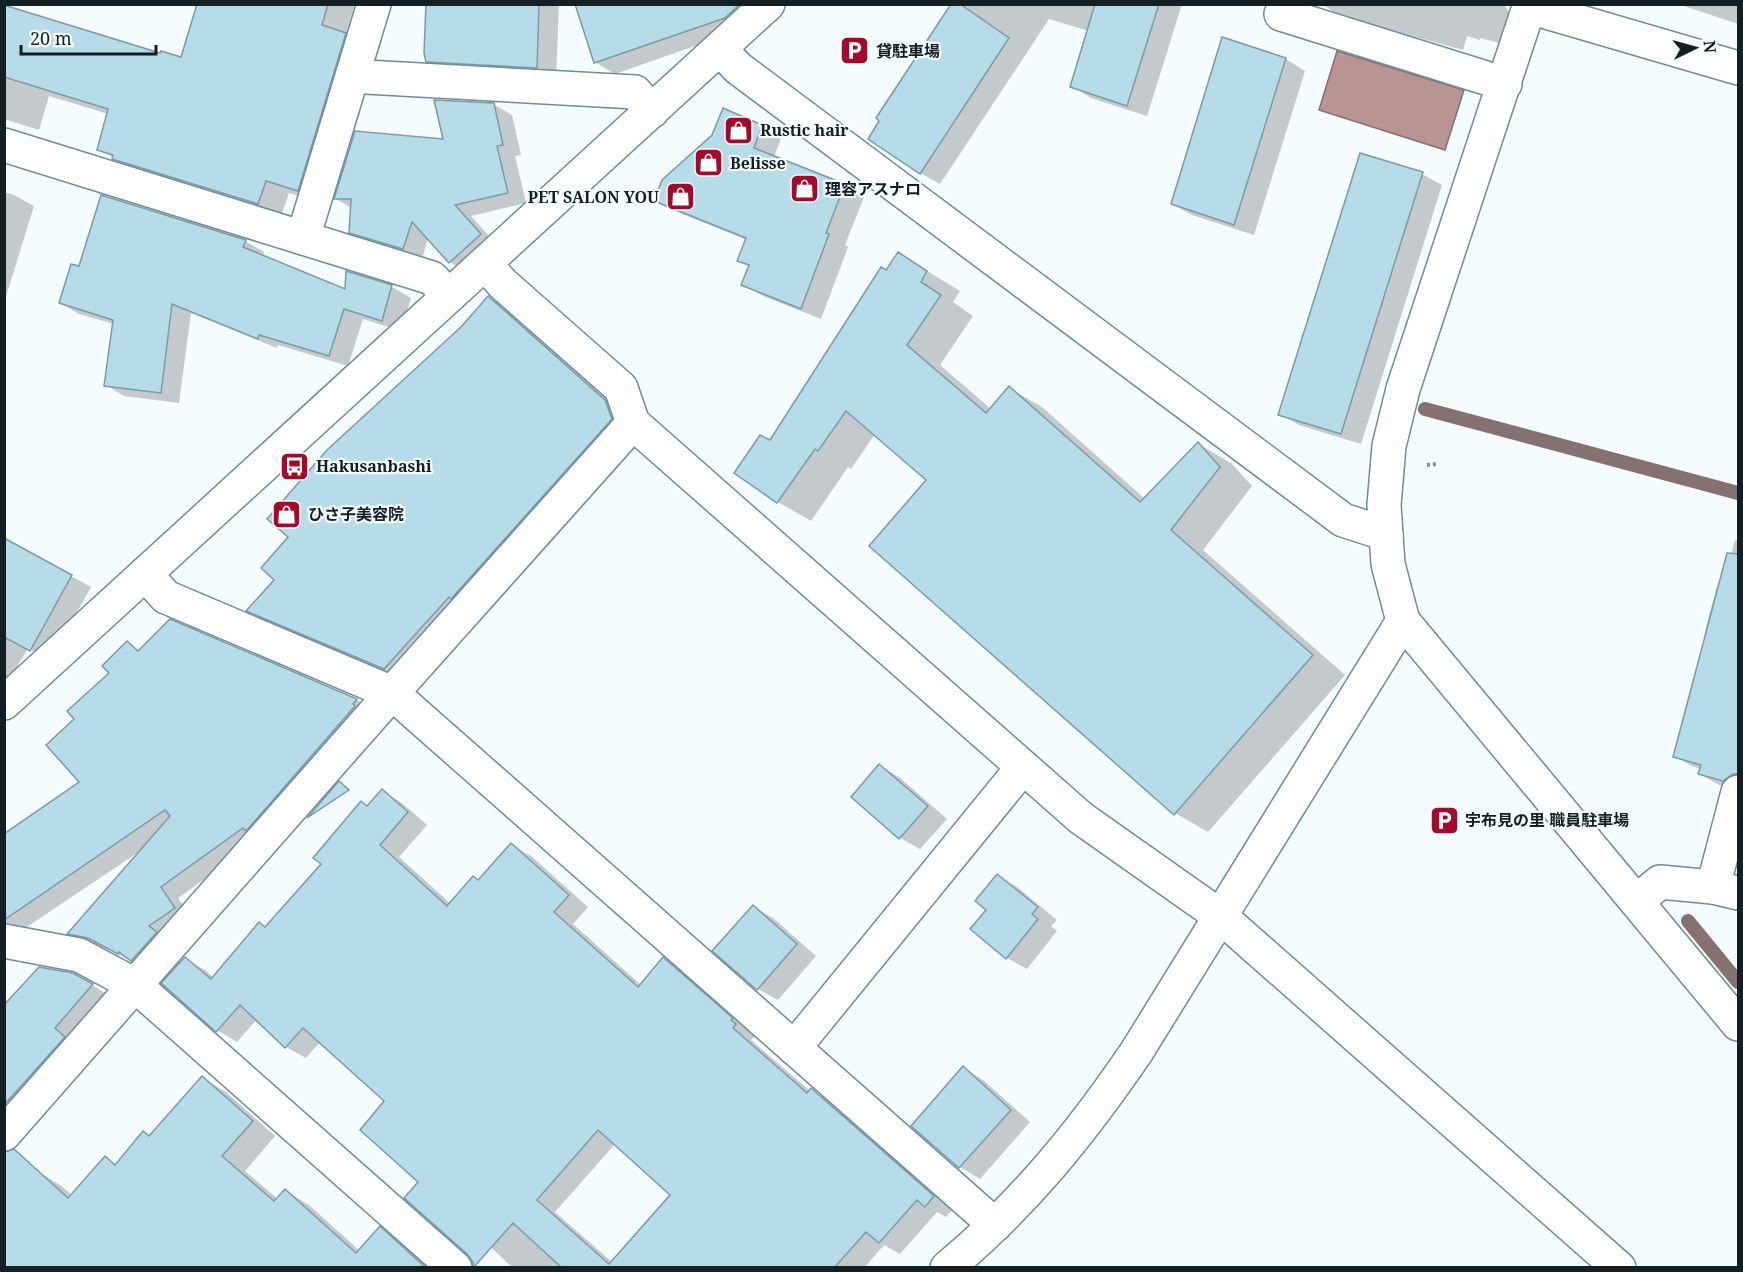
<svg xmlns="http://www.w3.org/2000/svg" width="1743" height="1272" viewBox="0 0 1743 1272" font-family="'Noto Serif','Noto Sans JP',serif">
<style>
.water{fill:#b89493;stroke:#867171;stroke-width:1.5}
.shadow{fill:#0003;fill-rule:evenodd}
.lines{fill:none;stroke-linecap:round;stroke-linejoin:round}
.stream{stroke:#867171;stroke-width:14}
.building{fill:#b6dbe9;stroke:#7c9aa5;stroke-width:1.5;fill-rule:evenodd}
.minor-casing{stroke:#6f8c97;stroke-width:36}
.tertiary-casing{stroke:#6f8c97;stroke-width:36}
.path{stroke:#889194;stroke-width:4;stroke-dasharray:3 3;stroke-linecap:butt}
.minor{stroke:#fff;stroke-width:33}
.tertiary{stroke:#fff;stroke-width:33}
.labels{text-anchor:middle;stroke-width:4.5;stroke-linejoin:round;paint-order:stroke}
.poi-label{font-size:16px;font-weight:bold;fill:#131f23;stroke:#f5fcfe;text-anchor:start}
</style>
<rect width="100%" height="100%" fill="#f5fcfe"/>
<path class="water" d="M 1337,51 L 1464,90 L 1445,150 L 1319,110 Z"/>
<g class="shadow">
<path d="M 198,4 L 355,4 L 346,35 L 368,47 L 321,203 L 289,193 L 281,216 L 137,171 L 99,149 L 108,114 L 49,96 L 39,130 L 4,119 L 4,7 L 161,55 L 182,59 Z"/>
<path d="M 428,4 L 559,4 L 556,78 L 447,72 L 427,61 Z"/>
<path d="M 576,4 L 760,4 L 726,35 L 615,74 L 595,62 Z"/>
<path d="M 953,4 L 1182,4 L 1147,116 L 1091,98 L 1072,86 L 1089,31 L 1049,19 L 940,184 L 920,173 Z"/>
<path d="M 1322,4 L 1503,4 L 1523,31 L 1518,48 L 1480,38 L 1480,40 L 1467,36 L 1463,50 L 1340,16 Z"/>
<path d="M 1678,4 L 1738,4 L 1738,24 Z"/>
<path d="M 1286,59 L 1305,71 L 1254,235 L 1192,215 L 1172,204 Z"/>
<path d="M 493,104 L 512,115 L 521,155 L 515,156 L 526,203 L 471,216 L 498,246 L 468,273 L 450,262 L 428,238 L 422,259 L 369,243 L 351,232 L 352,208 L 336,199 L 445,140 Z"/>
<path d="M 761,127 L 781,138 L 774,157 L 844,185 L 864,197 L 845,245 L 848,247 L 821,319 L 763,296 L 743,284 L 750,266 L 739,260 L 747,240 L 675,211 L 656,200 Z"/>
<path d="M 1422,174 L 1442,185 L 1361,444 L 1299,425 L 1280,414 Z"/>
<path d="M 4,192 L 14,195 L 34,206 L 4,303 Z"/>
<path d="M 245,241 L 264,252 L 262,257 L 346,291 L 348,273 L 392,287 L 411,298 L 401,331 L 363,319 L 348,366 L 278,345 L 277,348 L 191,313 L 179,403 L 124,396 L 106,385 L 114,324 L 79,314 L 60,303 L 80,268 Z"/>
<path d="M 899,254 L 960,291 L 953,302 L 973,316 L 940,365 L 991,409 L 1009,388 L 1042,407 L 1145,499 L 1198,444 L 1231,463 L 1252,486 L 1203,550 L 1345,675 L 1208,832 L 1175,813 L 928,480 L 875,434 L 851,469 L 848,467 L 811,521 L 778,502 L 736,472 L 770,442 Z"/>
<path d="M 488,297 L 521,316 L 638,420 L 644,438 L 485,616 L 482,615 L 417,687 L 281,629 L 249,610 L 276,580 L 290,537 Z"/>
<path d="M 1735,540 L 1738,541 L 1738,790 L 1719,785 L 1700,774 L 1701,769 L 1694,767 L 1674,756 L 1707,633 L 1705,631 L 1717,586 L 1722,588 Z"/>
<path d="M 4,562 L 71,576 L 91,587 L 50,661 L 28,648 L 4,689 Z"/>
<path d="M 170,621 L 357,700 L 375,711 L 262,838 L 178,898 L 193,919 L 137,964 L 108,949 L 88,944 L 70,933 L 143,849 L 15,935 L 4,929 L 4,834 L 82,782 L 76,719 L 111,673 L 127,643 L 140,651 Z"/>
<path d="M 880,766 L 899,777 L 947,819 L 920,849 L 900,838 L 853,796 Z"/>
<path d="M 382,791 L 402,803 L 427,825 L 399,857 L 451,904 L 480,881 L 511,845 L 531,856 L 588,907 L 573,924 L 641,985 L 664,959 L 683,971 L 751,1031 L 750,1032 L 755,1036 L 751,1040 L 810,1091 L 811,1090 L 830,1102 L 953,1209 L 946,1217 L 937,1212 L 900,1254 L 884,1245 L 864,1268 L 513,1268 L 421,1182 L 386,1101 L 320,1042 L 306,1058 L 286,1047 L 257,1019 L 237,1042 L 217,1030 L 185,959 L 205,970 L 214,978 L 260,924 L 266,928 L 323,864 L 362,803 L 369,807 ZM 615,1144 L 672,1194 L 612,1262 L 555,1212 Z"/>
<path d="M 998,876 L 1017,887 L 1057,920 L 1051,926 L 1057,931 L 1027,969 L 1007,958 L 972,929 L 988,910 Z"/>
<path d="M 753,907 L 773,918 L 816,956 L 778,1000 L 758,989 L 715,951 Z"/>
<path d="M 92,985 L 110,996 L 4,1125 L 4,1008 Z"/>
<path d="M 963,1068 L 983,1080 L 1030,1122 L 980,1179 L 960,1167 L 913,1125 Z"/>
<path d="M 202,1078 L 226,1092 L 275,1136 L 245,1171 L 278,1199 L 285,1191 L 309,1205 L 360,1251 L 380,1228 L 403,1242 L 432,1268 L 4,1268 L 37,1171 L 60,1185 L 72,1195 L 105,1158 L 117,1165 L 150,1137 Z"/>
</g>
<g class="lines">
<g class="stream">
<path d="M 1425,409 L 1738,493"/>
<path d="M 1688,921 L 1738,982"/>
</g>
</g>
<g class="building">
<path d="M 197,4 L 328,4 L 322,25 L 346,33 L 298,191 L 266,181 L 258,204 L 112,159 L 113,155 L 97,150 L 108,109 L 4,77 L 4,5 L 160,53 L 161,51 L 181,57 Z"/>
<path d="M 426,4 L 539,4 L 537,68 L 426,62 L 424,53 Z"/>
<path d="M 575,4 L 740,4 L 725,18 L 594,63 Z"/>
<path d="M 951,4 L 960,4 L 1009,38 L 920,174 L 868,139 L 879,121 L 876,118 Z"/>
<path d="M 1095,4 L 1159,4 L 1127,106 L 1070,87 Z"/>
<path d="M 1222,37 L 1286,58 L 1234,225 L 1171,204 Z"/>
<path d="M 434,100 L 494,103 L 503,145 L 497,146 L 508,193 L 455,205 L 481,234 L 449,263 L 412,222 L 403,249 L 349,233 L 351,199 L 334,199 L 355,131 L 443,139 Z"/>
<path d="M 723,108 L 762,125 L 754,148 L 845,184 L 826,233 L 829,234 L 801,309 L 741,285 L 749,265 L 737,261 L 746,238 L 654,201 L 662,180 L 712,135 Z"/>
<path d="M 1360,153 L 1423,172 L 1341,434 L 1278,415 Z"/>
<path d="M 101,195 L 246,240 L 243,247 L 345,289 L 346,271 L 392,285 L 382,321 L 344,309 L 329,356 L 259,335 L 258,339 L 172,304 L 161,393 L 104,386 L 113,320 L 59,303 L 71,264 L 79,266 Z"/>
<path d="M 898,252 L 927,271 L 921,282 L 941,295 L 907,345 L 986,413 L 1009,386 L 1140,502 L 1198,442 L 1220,467 L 1171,530 L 1313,655 L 1174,815 L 869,546 L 926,480 L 846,411 L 818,451 L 815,449 L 777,503 L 734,473 L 760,435 L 770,440 L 881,267 L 886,270 Z"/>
<path d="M 488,296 L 605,400 L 612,419 L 451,599 L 449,597 L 384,669 L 246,611 L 274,580 L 261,568 L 288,537 L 267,519 L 327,450 L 462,326 Z"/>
<path d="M 4,538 L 72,575 L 30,651 L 4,637 Z"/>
<path d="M 1727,553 L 1738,554 L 1738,774 L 1733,774 L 1723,781 L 1698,774 L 1701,765 L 1673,757 Z"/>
<path d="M 170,619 L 357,699 L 353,704 L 355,706 L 246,831 L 243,828 L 161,887 L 175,908 L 149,926 L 157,932 L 131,961 L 119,952 L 118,954 L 88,938 L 67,934 L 170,816 L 165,810 L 4,920 L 4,834 L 79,782 L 46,745 L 74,719 L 67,711 L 109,673 L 102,666 L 127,641 L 138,651 Z"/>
<path d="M 879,764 L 928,806 L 899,839 L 851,797 Z"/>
<path d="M 339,781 L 349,790 L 307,818 Z"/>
<path d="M 382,789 L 408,812 L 380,845 L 447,906 L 473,876 L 478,880 L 511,843 L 569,895 L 554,912 L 638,987 L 663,957 L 733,1018 L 731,1020 L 736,1024 L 733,1028 L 807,1093 L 811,1088 L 934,1196 L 925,1207 L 917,1200 L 879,1243 L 866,1232 L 834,1268 L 562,1268 L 513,1223 L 473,1268 L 473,1262 L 467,1254 L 404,1198 L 418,1182 L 360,1130 L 384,1101 L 303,1028 L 285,1048 L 240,1005 L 216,1032 L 161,983 L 185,957 L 211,979 L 259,922 L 265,927 L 321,864 L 313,858 L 361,801 L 367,806 ZM 598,1130 L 670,1195 L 609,1264 L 537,1200 Z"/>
<path d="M 997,874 L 1038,907 L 1032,914 L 1038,919 L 1006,959 L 970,929 L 986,910 L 975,901 Z"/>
<path d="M 753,905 L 797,944 L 757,990 L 712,951 Z"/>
<path d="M 39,967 L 73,973 L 93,984 L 55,1028 L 65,1037 L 4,1105 L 4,1005 Z"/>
<path d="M 963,1066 L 1011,1110 L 959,1168 L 911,1126 Z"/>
<path d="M 202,1076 L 253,1121 L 222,1156 L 274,1201 L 285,1189 L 356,1253 L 380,1226 L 426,1268 L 4,1268 L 4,1152 L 14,1149 L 68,1198 L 105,1156 L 115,1165 L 143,1131 L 149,1136 Z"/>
</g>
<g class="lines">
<defs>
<g id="minor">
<path d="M 1529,7 L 1738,68"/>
<path d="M 1281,14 L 1505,84"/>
<path d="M 720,49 L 738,68 L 1343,520 L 1386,534"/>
<path d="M 353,73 L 366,77 L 635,92 L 652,111"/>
<path d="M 4,145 L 432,278 L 449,296"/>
<path d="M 303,238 L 374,4"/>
<path d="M 485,264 L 503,284 L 621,388 L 633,423 L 1081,818 L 1220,916 L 1619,1268"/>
<path d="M 145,574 L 166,597 L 392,693 L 995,1225"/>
<path d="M 1403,621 L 1388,564 L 1384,505 L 1389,446 L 1403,389 L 1530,4"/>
<path d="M 1713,887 L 1738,792"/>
<path d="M 1637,901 L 1660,882 L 1713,887 L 1738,893"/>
<path d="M 4,941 L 79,955 L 135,985 L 455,1268"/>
<path d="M 794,1048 L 1023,767"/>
<path d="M 4,1134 L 392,693 L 633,423"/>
</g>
<g id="tertiary">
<path d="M 4,703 L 768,4"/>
<path d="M 947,1268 C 1023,1205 1082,1132 1137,1051 L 1403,621 L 1738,1024"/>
</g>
</defs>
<use href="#minor" class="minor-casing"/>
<use href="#tertiary" class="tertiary-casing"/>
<path class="path" d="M 1427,465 L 1437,464"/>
<use href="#minor" class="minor"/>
<use href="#tertiary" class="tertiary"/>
</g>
<defs>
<symbol id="parking-square" viewBox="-11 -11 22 22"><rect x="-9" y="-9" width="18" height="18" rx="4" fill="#a5092a" stroke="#f5fcfe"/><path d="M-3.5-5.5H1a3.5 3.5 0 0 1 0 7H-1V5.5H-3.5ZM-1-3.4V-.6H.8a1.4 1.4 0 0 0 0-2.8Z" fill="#fff"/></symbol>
<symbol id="shop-square" viewBox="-11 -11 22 22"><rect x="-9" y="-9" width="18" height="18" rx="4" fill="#a5092a" stroke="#f5fcfe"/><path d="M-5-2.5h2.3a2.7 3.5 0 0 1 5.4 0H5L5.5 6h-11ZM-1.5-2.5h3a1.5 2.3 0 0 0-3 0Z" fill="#fff"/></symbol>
<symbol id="bus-square" viewBox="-11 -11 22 22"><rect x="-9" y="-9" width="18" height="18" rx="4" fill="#a5092a" stroke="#f5fcfe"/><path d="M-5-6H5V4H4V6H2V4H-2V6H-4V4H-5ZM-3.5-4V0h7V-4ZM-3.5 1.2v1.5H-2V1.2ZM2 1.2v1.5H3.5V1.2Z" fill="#fff"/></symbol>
</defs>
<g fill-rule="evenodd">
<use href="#parking-square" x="838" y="34" width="33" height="33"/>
<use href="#shop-square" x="722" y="114" width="33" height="33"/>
<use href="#shop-square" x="692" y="146" width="33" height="33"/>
<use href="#shop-square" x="788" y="172" width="33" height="33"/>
<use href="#shop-square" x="664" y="180" width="33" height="33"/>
<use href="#bus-square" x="278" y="450" width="33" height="33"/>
<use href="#shop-square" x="270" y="498" width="33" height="33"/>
<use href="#parking-square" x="1428" y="804" width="33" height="33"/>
</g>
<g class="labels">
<g class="poi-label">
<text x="876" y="57">貸駐車場</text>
<text x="760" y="136">Rustic hair</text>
<text x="730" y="169">Belisse</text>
<text x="825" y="195">理容アスナロ</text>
<text x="659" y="203" text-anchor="end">PET SALON YOU</text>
<text x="316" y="472">Hakusanbashi</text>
<text x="308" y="520">ひさ子美容院</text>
<text x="1465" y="826">宇布見の里 職員駐車場</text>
</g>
</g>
<rect width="1743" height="1272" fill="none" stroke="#131f23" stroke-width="12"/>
<g transform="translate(1695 48) rotate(85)" stroke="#f5fcfe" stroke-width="4.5" paint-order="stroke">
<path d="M0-4.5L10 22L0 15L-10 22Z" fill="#131f23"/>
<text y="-9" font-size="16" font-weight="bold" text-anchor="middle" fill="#131f23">N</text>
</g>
<path d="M21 45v9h135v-9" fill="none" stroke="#131f23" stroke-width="3"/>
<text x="30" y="45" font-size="18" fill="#131f23" stroke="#f5fcfe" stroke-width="4.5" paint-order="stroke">20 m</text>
</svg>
